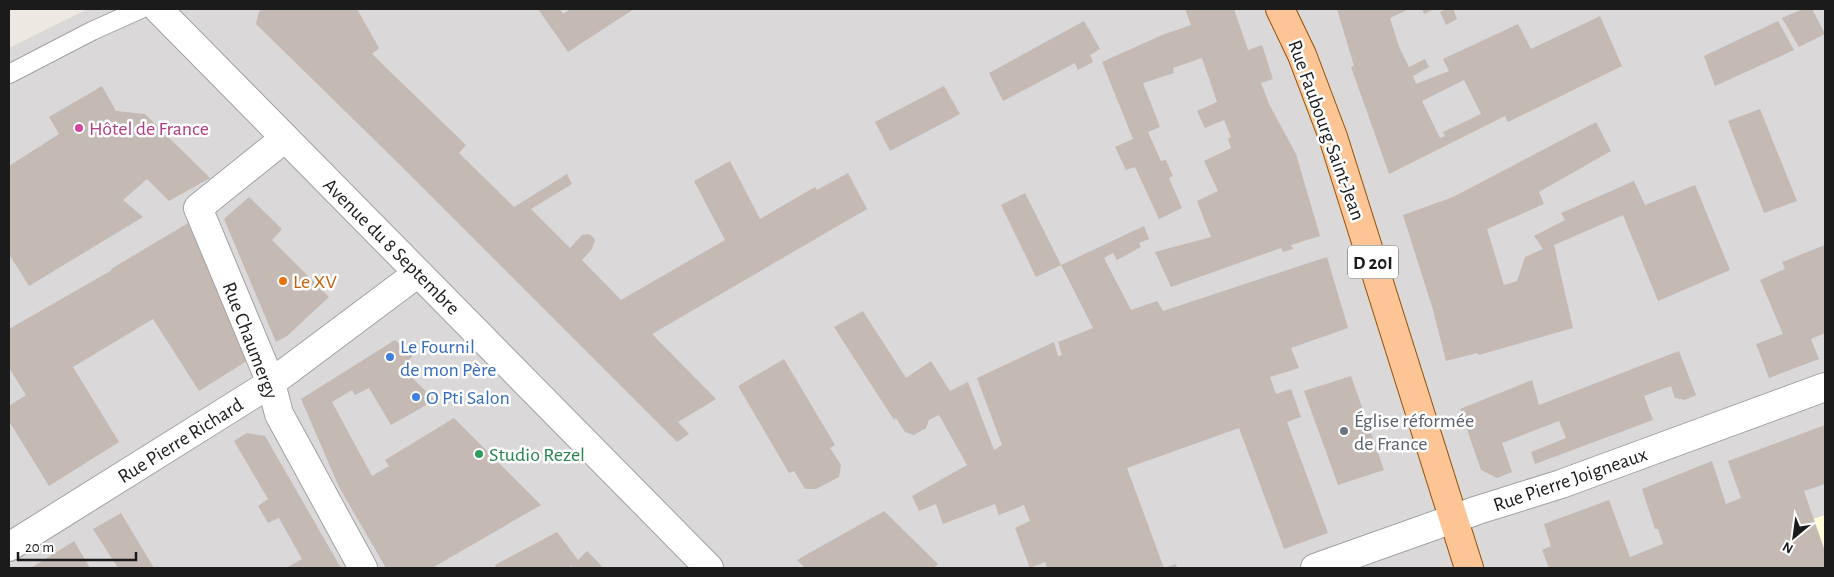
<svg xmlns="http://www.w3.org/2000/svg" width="1834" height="577" viewBox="0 0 1834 577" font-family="'Alegreya Sans',sans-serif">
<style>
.residential{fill:#dad8d8}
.education{fill:#fffbd8}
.building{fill:#c5b9b4;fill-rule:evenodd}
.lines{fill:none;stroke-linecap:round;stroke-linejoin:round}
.service-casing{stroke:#a2a2a2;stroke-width:20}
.minor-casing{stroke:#a2a2a2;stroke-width:30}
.tertiary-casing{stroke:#a2a2a2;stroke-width:30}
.primary-casing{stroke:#935200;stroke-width:30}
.service{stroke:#fff;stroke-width:18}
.minor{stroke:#fff;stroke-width:28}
.tertiary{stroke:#fff;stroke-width:28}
.primary{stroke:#fdc596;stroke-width:28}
.hotel-dot{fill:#d1479c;stroke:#fff;stroke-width:2}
.food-dot{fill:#e8710a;stroke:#fff;stroke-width:2}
.shop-dot{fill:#3f7fe0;stroke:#fff;stroke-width:2}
.worship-dot{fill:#6b7280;stroke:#fff;stroke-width:2}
.leisure-dot{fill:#2e9e5b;stroke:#fff;stroke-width:2}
.labels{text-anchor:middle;stroke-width:5;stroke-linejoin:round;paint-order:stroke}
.shield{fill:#fff;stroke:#5f5f5f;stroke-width:1}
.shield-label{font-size:19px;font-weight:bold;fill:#1b1b1b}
.hotel-label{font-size:20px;fill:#b23c85;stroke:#fff;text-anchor:start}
.street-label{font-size:20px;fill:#1b1b1b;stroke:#fff}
.food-label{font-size:20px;fill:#c56008;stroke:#fff;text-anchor:start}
.shop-label{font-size:20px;fill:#366cbe;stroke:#fff;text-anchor:start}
.worship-label{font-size:20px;fill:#5b616d;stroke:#fff;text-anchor:start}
.leisure-label{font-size:20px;fill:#27864d;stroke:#fff;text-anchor:start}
</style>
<rect width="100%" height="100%" fill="#ede8e1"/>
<path class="residential" d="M 88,9 L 1825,9 L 1825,568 L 9,568 L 9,48 Z"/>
<path class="education" d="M 1825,515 L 1825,568 L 1800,568 L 1790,527 Z"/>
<g class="building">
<path d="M 261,9 L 357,9 L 379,48 L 372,54 L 466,145 L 459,153 L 514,207 L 567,174 L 572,184 L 531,209 L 570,248 L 582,235 L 588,234 L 592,236 L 595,240 L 592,249 L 582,260 L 621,300 L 725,240 L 694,181 L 730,161 L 760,219 L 815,187 L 817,190 L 848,173 L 867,209 L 652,334 L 716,399 L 678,422 L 689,434 L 677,442 L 397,162 L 256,24 L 259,12 Z"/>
<path d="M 538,9 L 560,9 L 563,14 L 571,9 L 634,9 L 568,52 Z"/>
<path d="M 1185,9 L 1234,9 L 1248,50 L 1262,45 L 1273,79 L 1261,83 L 1269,104 L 1296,154 L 1320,236 L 1291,245 L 1293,249 L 1283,252 L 1281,248 L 1171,287 L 1155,252 L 1211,237 L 1197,201 L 1218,191 L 1204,161 L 1231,148 L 1228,139 L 1231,137 L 1224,120 L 1205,128 L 1197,111 L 1217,102 L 1202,58 L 1173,68 L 1174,73 L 1143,83 L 1160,127 L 1148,132 L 1161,161 L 1166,160 L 1173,176 L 1169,178 L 1182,208 L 1159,219 L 1135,167 L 1126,170 L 1115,147 L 1133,139 L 1102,62 L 1162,35 L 1191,25 Z"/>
<path d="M 1337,9 L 1409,9 L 1390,18 L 1399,47 L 1409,67 L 1425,59 L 1429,67 L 1413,76 L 1416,84 L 1449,71 L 1443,59 L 1518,24 L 1531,49 L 1600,16 L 1622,66 L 1508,122 L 1505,116 L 1389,174 L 1351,67 L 1354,66 ZM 1464,80 L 1481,114 L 1443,132 L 1445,136 L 1440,138 L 1422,101 Z"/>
<path d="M 1422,9 L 1434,9 L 1424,14 Z"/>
<path d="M 1447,9 L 1453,9 L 1457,19 L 1446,25 L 1440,12 Z"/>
<path d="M 1803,9 L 1812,9 L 1825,34 L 1799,47 L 1782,18 Z"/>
<path d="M 1084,21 L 1100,49 L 1090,55 L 1093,62 L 1078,70 L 1075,63 L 1003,101 L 989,73 Z"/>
<path d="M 1778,21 L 1794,50 L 1715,86 L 1704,56 Z"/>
<path d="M 102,86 L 116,111 L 145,114 L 210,178 L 169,201 L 147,179 L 123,200 L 143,217 L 29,286 L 9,254 L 9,166 L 59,134 L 49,117 Z"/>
<path d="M 944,86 L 960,114 L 890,151 L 875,122 Z"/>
<path d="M 1760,109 L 1797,201 L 1764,213 L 1728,121 Z"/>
<path d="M 1596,122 L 1611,151 L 1539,192 L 1544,204 L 1487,229 L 1504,285 L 1517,281 L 1525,257 L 1543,249 L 1534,236 L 1565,220 L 1561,213 L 1634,181 L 1645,205 L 1695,185 L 1730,270 L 1658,301 L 1623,215 L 1554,245 L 1573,328 L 1479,355 L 1477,353 L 1446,361 L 1433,310 L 1403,215 L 1453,197 Z"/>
<path d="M 1025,193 L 1061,265 L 1036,277 L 1001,205 Z"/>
<path d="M 249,197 L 282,229 L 272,240 L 329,297 L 287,336 L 276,342 L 224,219 Z"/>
<path d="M 188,223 L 250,359 L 199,391 L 153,319 L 73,367 L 119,442 L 49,486 L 9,421 L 9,406 L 26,395 L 9,368 L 9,329 L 112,270 L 111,269 Z"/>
<path d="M 1144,226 L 1149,239 L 1139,243 L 1141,247 L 1117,260 L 1113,253 L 1104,258 L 1131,310 L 1157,301 L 1163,311 L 1327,257 L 1348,328 L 1291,348 L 1299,368 L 1270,377 L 1276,394 L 1291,389 L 1301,417 L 1287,422 L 1328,533 L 1284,549 L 1239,428 L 1127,468 L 1164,568 L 1047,568 L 1045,562 L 1030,568 L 1015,528 L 1030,521 L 1024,505 L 999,515 L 995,504 L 943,524 L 936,504 L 919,511 L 912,496 L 967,465 L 939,415 L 929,420 L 926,428 L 914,435 L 905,432 L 896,418 L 894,420 L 834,327 L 863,311 L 906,378 L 931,361 L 950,391 L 968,382 L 994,450 L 1002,445 L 977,378 L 1054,342 L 1058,356 L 1062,355 L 1058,342 L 1093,328 L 1061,265 Z"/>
<path d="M 1825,245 L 1825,333 L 1811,339 L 1819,359 L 1769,378 L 1756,344 L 1783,334 L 1760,280 L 1785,269 L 1782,262 Z"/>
<path d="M 395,340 L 413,356 L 401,367 L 435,400 L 391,425 L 369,388 L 355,395 L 352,390 L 332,402 L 372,476 L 389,466 L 385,460 L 454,418 L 541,505 L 432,568 L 386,568 L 339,487 L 301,399 Z"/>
<path d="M 1679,351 L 1696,395 L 1685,400 L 1675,398 L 1671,386 L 1644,396 L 1653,420 L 1535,464 L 1531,452 L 1566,438 L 1559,421 L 1502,443 L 1512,472 L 1497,478 L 1481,470 L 1460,409 L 1532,380 L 1539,405 Z"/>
<path d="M 784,359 L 835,445 L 830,448 L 841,465 L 839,477 L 816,489 L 805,489 L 794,471 L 789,473 L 738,386 Z"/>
<path d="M 1351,376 L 1384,470 L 1338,485 L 1304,391 Z"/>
<path d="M 1825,425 L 1825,484 L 1804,491 L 1825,551 L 1825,568 L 1549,568 L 1542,550 L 1551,546 L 1544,524 L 1609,500 L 1630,557 L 1663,544 L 1658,529 L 1655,529 L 1642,489 L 1712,461 L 1726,504 L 1741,498 L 1728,461 Z"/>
<path d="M 247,433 L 265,436 L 341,568 L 286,568 L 302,559 L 279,518 L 268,523 L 258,506 L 268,499 L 234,441 Z"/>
<path d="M 884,511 L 938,564 L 934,568 L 805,568 L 797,560 Z"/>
<path d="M 121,513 L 154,568 L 118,568 L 93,529 Z"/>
<path d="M 557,532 L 578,560 L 587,551 L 602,566 L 600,568 L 573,568 L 571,566 L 568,568 L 496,568 L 495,565 Z"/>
<path d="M 74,541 L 90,568 L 31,568 Z"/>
<path d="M 1176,564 L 1177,568 L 1164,568 Z"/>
</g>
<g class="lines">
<defs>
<path id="service" d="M 9,74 L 92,31 L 141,9"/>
<g id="minor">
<path d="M 285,138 L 198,208 L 271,383 L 279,414 L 363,568"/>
<path d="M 9,547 L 271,383 L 418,273"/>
<path d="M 1315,568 L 1478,510 L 1561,484 L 1825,387"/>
</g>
<path id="tertiary" d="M 158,9 L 709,568"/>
<path id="primary" d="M 1280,9 L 1302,55 L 1333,137 L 1469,568"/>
</defs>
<use href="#service" class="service-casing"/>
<use href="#minor" class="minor-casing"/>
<use href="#tertiary" class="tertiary-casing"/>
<use href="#primary" class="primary-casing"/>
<use href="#service" class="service"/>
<use href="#minor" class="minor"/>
<use href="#tertiary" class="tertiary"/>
<use href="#primary" class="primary"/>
</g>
<circle class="hotel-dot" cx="79" cy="128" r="5"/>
<circle class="food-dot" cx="283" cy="281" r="5"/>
<g class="shop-dot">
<circle cx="390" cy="357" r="5"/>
<circle cx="416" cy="397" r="5"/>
</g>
<circle class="worship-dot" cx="1344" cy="431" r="5"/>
<circle class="leisure-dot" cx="479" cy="454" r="5"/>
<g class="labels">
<rect class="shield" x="1348" y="245.5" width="50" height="33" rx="4"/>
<g class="shield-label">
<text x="1373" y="269">D 20I</text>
</g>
<g class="hotel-label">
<text x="89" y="135">Hôtel de France</text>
</g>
<g class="street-label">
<text transform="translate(1327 130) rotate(70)" y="7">Rue Faubourg Saint-Jean</text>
<text transform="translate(392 246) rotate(45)" y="7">Avenue du 8 Septembre</text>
<text transform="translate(251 340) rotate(69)" y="7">Rue Chaumergy</text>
<text transform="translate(180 440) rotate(-32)" y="7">Rue Pierre Richard</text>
<text transform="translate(1570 479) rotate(-19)" y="7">Rue Pierre Joigneaux</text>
</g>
<g class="food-label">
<text x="293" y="288">Le XV</text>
</g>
<g class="shop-label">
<text x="400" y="353">Le Fournil<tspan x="400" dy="23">de mon Père</tspan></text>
<text x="426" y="404">O Pti Salon</text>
</g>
<g class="worship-label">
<text x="1354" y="427">Église réformée<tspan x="1354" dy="23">de France</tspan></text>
</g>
<g class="leisure-label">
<text x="489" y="461">Studio Rezel</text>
</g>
</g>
<rect width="1834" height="577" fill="none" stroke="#1b1b1b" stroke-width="20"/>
<g transform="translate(1794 537) rotate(209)" stroke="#ffffff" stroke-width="4" paint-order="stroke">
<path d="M0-4L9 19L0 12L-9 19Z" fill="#1b1b1b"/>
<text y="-8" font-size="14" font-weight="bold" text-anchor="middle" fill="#1b1b1b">N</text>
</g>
<path d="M18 552v8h118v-8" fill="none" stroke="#1b1b1b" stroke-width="2.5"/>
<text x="25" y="552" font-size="15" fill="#1b1b1b" stroke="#ffffff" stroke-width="4" paint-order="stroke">20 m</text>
</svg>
